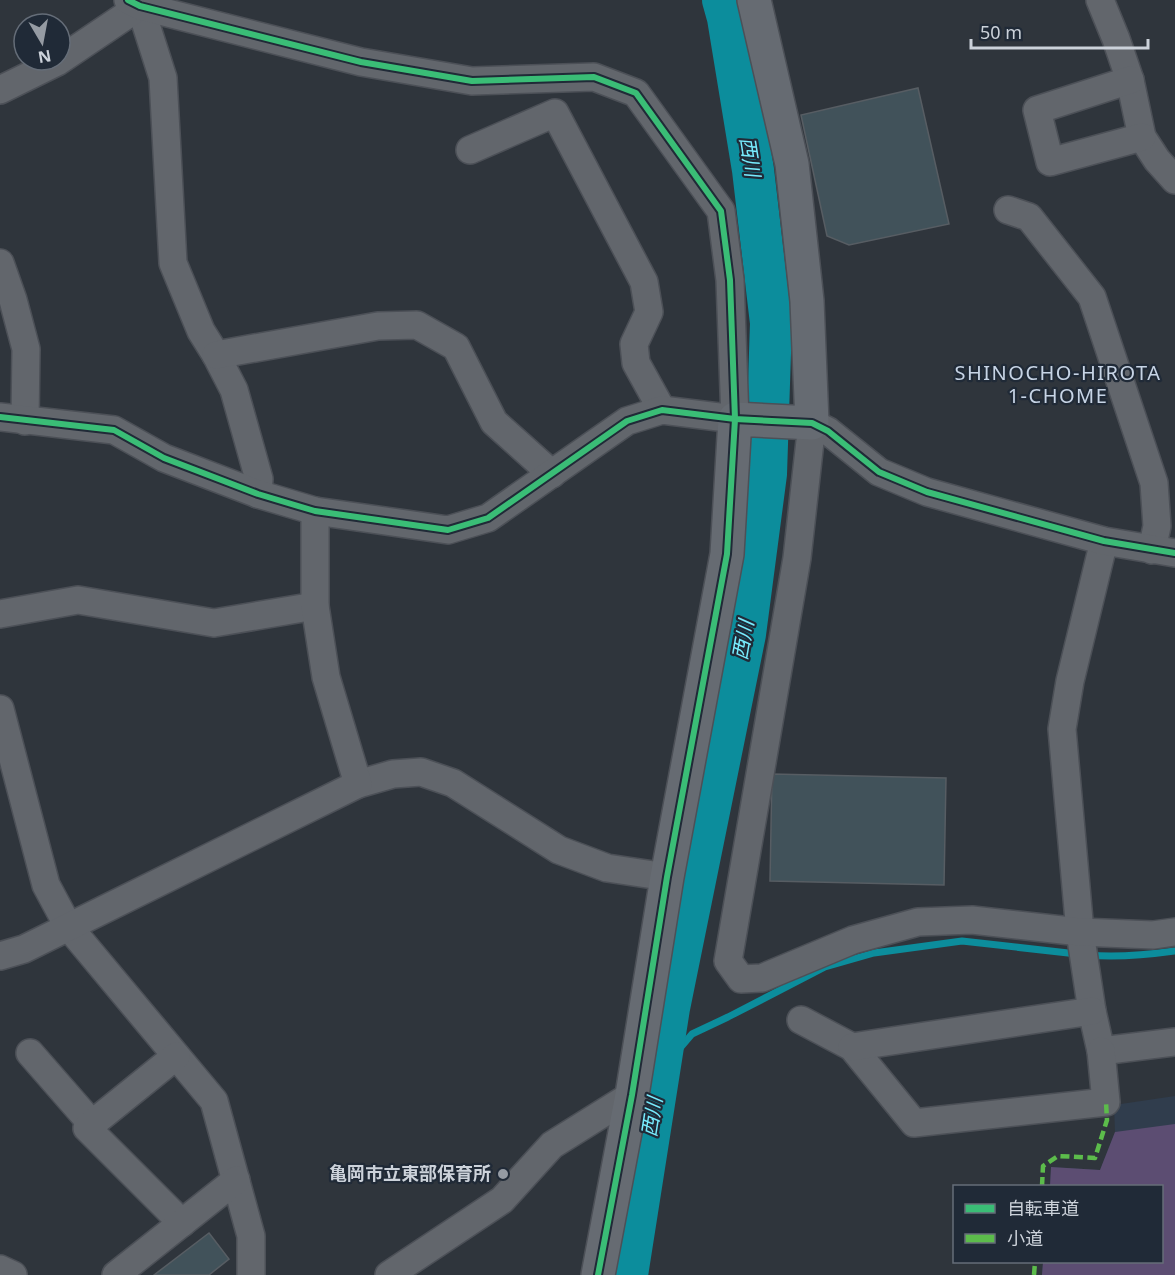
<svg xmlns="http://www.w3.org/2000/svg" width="1175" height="1275" viewBox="0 0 1175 1275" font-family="'Noto Sans','Noto Sans JP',sans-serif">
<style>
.built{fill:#303d4d}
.green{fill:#5c4d72}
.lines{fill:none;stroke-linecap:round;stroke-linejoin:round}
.stream{stroke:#0c8d9c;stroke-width:7}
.river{stroke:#0c8d9c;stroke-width:42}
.building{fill:#41525a;stroke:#575d63;stroke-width:1.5}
.street-casing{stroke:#4c5057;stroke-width:30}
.secondary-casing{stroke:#4c5057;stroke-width:36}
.street{stroke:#62666c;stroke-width:27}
.secondary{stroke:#666b72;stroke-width:33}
.quiet{stroke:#5cbc4b;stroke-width:4.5;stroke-dasharray:9 4.5;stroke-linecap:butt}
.cycleway-casing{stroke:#202a37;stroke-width:10}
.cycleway{stroke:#3abd76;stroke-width:6}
.poi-dot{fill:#959ba3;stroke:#202a37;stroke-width:2}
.labels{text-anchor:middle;stroke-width:4.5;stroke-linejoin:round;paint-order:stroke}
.poi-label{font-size:18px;font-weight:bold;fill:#ccd2da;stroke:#202a37;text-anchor:end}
.water-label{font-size:20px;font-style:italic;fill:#78ecfe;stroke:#202a37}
.neighbourhood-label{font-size:20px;letter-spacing:1.5px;fill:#c7d4e5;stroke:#202a37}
</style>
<rect width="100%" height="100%" fill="#2f353c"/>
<path class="built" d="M 1175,1096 L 1175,1275 L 1042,1275 L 1043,1262 L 1162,1262 L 1162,1186 L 1050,1186 L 1051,1167 L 1100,1170 L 1115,1132 L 1114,1105 Z"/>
<path class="green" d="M 1175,1124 L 1175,1275 L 1042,1275 L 1043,1262 L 1162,1262 L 1162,1186 L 1050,1186 L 1051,1167 L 1100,1170 L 1115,1132 Z"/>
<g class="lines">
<g class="stream">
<path d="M 1088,955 C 1117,958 1146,955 1175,951"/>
<path d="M 658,1074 L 692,1034 L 728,1017 L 825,967 L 874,953 L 962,941 L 1077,954"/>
</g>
<path class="river" d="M 627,1275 L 669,1008 L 745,634 L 766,474 L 771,323 L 753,170 L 728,18 L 723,0"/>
</g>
<g class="building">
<path d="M 918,88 L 949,224 L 849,245 L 827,236 L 801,115 Z"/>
<path d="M 772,774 L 946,778 L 944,885 L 770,881 Z"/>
<path d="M 209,1233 L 229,1259 L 209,1275 L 154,1275 Z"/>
</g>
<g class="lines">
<defs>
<g id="street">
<path d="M 1100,0 L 1116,39 L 1130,80 L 1142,137 L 1157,160 L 1175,180"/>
<path d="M 140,6 L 163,78 L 173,263 L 201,331 L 216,355 L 234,390 L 259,479 L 258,494"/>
<path d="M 1130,80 L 1037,110 L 1050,162 L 1142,137"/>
<path d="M 0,90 L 57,62 L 140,6"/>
<path d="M 470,150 L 555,113 L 644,282 L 649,312 L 634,344 L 636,363 L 662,410"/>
<path d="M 1008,210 L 1029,217 L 1092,297 L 1154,483 L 1157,526 L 1152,550"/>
<path d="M 0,263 L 13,300 L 26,349 L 25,421"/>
<path d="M 216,355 L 378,326 L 417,325 L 456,347 L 494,422 L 552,474"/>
<path d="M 0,417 L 114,430 L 164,458 L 258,494 L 315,511 L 448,530 L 488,518 L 627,421 L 662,410 L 735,419 L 730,280 L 721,211 L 636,93 L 594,77 L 472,81 L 361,62 L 140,6 L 128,0"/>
<path d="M 1104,541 L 1070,681 L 1062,729 L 1080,932 L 1092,1011 L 1101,1051 L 1175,1042"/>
<path d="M 1175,553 L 1104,541 L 927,492 L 879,472 L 828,431 L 812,423 L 797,558 L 728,961 L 741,979 L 762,978 L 853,940 L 918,922 L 972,920 L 1080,932 L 1153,935 L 1175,932"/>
<path d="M 0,614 L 78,600 L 214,623 L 315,606"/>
<path d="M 0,709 L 46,885 L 68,926 L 214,1101 L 251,1236 L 251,1275"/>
<path d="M 358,784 L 393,774 L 421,772 L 453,783 L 559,850 L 607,868 L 667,877"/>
<path d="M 0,956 L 24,949 L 358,784 L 326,677 L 315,606 L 315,511"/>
<path d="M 801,1020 L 852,1047 L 914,1123 L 1106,1102 L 1101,1051"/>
<path d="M 852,1047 L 1092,1011"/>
<path d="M 30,1053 L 92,1124"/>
<path d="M 176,1056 L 87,1128 L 182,1223"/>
<path d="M 0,1269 L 13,1275"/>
<path d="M 116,1275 L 236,1180"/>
<path d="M 389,1275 L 502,1200 L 552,1145 L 632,1095"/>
</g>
<path id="secondary" d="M 598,1275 L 632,1095 L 667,877 L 727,554 L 735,419 L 812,423 L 807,301 L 792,164 L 754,0"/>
</defs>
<use href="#street" class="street-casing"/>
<use href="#secondary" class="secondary-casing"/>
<use href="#street" class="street"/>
<use href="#secondary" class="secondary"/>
<g class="quiet">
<path d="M 1042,1186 L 1043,1166 L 1058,1156 L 1095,1158 L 1107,1120 L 1106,1102"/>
<path d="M 1034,1275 L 1035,1262"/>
</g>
<defs>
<g id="cycleway">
<path d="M 128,0 L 140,6 L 361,62 L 472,81 L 594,77 L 636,93 L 721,211 L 730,280 L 735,419 L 727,554 L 667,877 L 632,1095 L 598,1275"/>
<path d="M 0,417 L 114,430 L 164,458 L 258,494 L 315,511 L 448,530 L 488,518 L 627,421 L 662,410 L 735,419 L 812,423 L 828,431 L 879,472 L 927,492 L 1104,541 L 1175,553"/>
</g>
</defs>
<use href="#cycleway" class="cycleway-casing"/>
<use href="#cycleway" class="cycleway"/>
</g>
<circle class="poi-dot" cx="503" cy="1174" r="6"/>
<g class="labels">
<g class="poi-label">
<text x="491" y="1180">亀岡市立東部保育所</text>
</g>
<g class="water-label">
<text transform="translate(750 157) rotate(81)" y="7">西川</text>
<text transform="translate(743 640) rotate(-80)" y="7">西川</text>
<text transform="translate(652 1117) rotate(-81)" y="7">西川</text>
</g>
<g class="neighbourhood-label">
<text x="1058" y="380">SHINOCHO-HIROTA<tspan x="1058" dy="23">1-CHOME</tspan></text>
</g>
</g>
<rect x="953" y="1185" width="210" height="78" fill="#202a37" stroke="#656d78" stroke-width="1.5"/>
<rect x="965" y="1204" width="30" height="9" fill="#3abd76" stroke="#656d78" stroke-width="1.5"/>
<text x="1007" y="1215" font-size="18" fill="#ccd2da">自転車道</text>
<rect x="965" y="1234" width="30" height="9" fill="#5cbc4b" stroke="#656d78" stroke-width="1.5"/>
<text x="1007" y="1245" font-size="18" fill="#ccd2da">小道</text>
<g transform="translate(42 42) rotate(170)"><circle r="28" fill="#202a37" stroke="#656d78" stroke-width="1.5"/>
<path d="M0-4.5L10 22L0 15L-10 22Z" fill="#959ba3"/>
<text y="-9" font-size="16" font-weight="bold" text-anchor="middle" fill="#ccd2da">N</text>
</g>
<path d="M971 39v9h177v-9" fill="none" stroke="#ccd2da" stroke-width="3"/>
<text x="980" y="39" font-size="18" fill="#ccd2da" stroke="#202a37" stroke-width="4.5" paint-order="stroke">50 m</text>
</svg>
